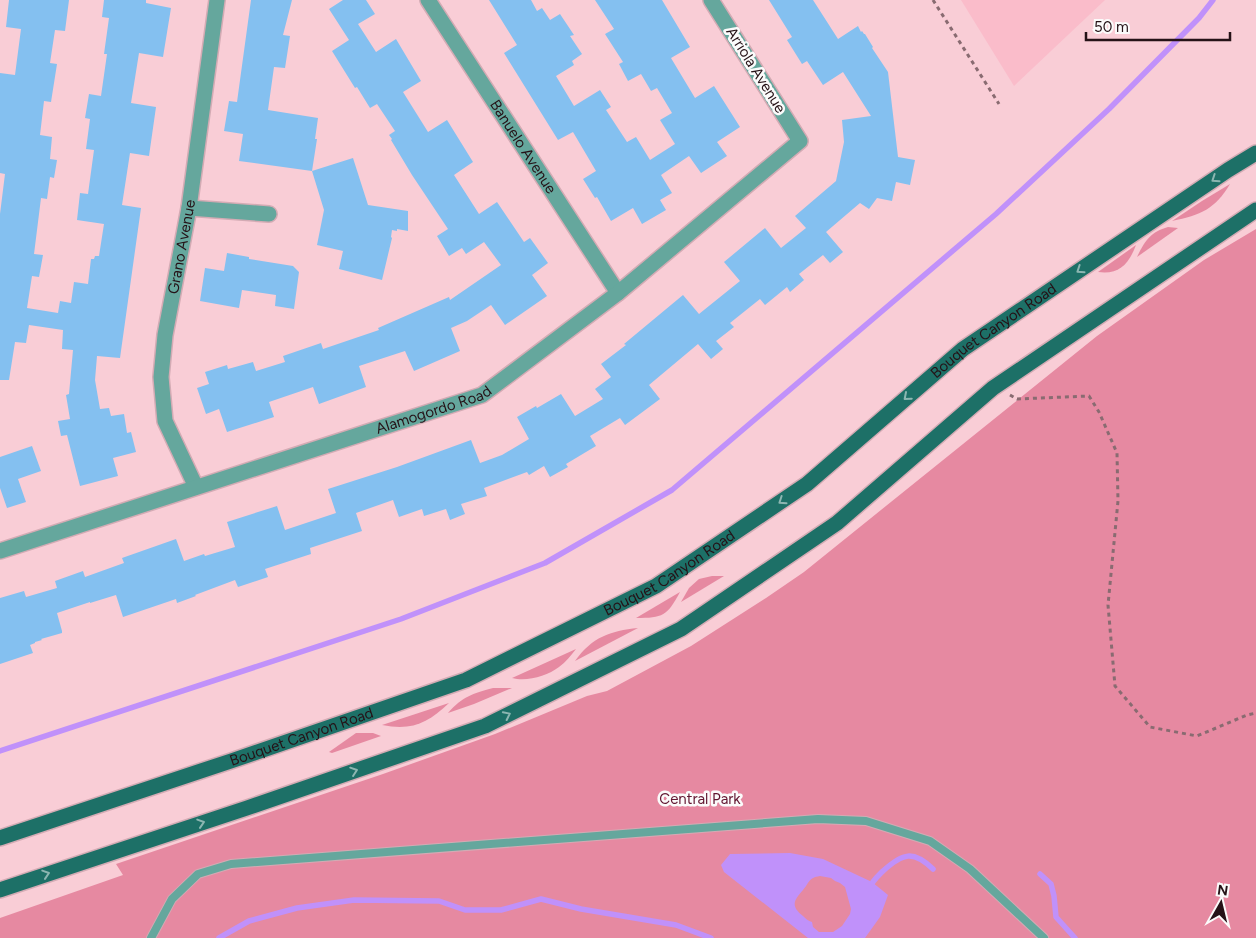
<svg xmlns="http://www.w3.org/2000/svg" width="1256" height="938" viewBox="0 0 1256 938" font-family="Figtree,sans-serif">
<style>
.built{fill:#fabcca}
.green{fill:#e689a1}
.water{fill:#c091fa;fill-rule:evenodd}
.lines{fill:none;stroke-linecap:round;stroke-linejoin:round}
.stream{stroke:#c091fa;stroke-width:5.5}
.building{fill:#84c0f0}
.lane-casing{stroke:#d3abb4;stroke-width:10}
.street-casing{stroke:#d3abb4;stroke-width:18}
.primary-casing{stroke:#d3abb4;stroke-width:18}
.path{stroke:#896b71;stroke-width:3;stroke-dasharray:4 4;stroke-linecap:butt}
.lane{stroke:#65a79d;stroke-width:8}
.street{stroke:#65a79d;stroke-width:15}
.primary{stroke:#1d7067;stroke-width:15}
.oneway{stroke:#8cb6b1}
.labels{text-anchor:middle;stroke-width:5;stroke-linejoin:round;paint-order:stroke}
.street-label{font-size:15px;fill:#251217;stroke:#fbfbfb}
.park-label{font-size:15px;fill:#621631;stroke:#fbfbfb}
</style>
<rect width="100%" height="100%" fill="#f9cdd6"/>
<path class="built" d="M 961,0 L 1105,0 L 1014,86 Z"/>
<g class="green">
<path d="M 1230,184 C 1215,209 1201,215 1172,221 L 1202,201 Z"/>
<path d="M 1168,227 L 1178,228 L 1137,257 C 1145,240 1151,232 1168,227 Z"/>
<path d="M 1256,229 L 1256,938 L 0,938 L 0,918 L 123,875 L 116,864 L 383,774 L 495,734 L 587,696 L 607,691 L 691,646 L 766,598 L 804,572 L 1097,336 L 1204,260 Z"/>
<path d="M 1136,245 C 1129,264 1119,275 1098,272 Z"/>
<path d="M 712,576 L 724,576 L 681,602 L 689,588 L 699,579 Z"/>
<path d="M 680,592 C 667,616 663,618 636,618 Z"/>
<path d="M 638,628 L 575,661 C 592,637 610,631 638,628 Z"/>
<path d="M 576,649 C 571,655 566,662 559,667 C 547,676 527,682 512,678 Z"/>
<path d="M 493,688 L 512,688 L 474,704 L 448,713 C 463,696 472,694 493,688 Z"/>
<path d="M 449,703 C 428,723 412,731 382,725 Z"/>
<path d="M 356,733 L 373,733 L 381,736 L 332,753 L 329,752 Z"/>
</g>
<path class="water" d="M 790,853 L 823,859 L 872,882 L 888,895 L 880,917 L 865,938 L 808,938 L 724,872 L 721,865 L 730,854 ZM 820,876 L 831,878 L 835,881 L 840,883 L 845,887 L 851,909 L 850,914 L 842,926 L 833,932 L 819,932 L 813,927 L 812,922 C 808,921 806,919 803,916 C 790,906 794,900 803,890 C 810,882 808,878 820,876 Z"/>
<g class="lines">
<g class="stream">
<path d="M 0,751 L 401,619 L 545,563 L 672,490 L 996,214 L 1109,109 L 1199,18 L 1213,0"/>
<path d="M 1040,874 L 1051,884 L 1054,896 L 1056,917 L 1075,938"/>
<path d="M 869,889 C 872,881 877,877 883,871 C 903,853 913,850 933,869"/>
<path d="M 219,938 L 249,921 L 297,908 L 354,900 L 439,901 L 465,910 L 501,910 L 541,899 L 581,909 L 676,925 L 711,938"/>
</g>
</g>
<g class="building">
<path d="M 9,0 L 69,0 L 65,31 L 55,30 L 50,63 L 57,64 L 51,102 L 44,101 L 40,135 L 52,137 L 50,159 L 57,160 L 54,178 L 50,177 L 47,199 L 41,198 L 34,254 L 43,255 L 39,277 L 32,276 L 27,308 L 58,313 L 60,301 L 71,303 L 74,282 L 88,284 L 91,259 L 94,259 L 95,256 L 99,256 L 104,224 L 77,220 L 80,193 L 88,194 L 94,150 L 86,149 L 90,119 L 85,118 L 89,94 L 101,96 L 107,54 L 104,54 L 109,18 L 102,17 L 104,0 L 146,0 L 146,3 L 171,8 L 163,57 L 139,53 L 131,103 L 156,107 L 149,156 L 130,153 L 122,205 L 141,208 L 120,358 L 97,356 L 95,380 L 100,409 L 109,408 L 111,416 L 124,414 L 127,433 L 131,432 L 136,452 L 113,458 L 118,476 L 80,486 L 67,435 L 61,436 L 58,421 L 70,419 L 66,395 L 69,394 L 73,350 L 62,349 L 63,330 L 29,325 L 26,343 L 15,342 L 9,380 L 0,380 L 0,214 L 5,174 L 0,173 L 0,73 L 15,75 L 21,29 L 6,27 Z"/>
<path d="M 251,0 L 292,0 L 283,35 L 290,36 L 285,68 L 274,67 L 268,110 L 318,118 L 315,139 L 317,139 L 312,171 L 239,161 L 243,134 L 224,131 L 229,101 L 237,102 Z"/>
<path d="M 343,0 L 366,0 L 375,14 L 358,24 L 376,52 L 396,39 L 421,81 L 403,92 L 428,132 L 447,120 L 473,162 L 454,175 L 479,214 L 497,202 L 524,242 L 530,238 L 548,263 L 532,275 L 547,296 L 505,325 L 491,305 L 467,321 L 451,328 L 460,351 L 414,371 L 405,351 L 359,366 L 366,387 L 319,404 L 313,387 L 269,402 L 274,417 L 227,432 L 219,409 L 206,414 L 197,388 L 209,384 L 205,372 L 227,365 L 228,369 L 253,362 L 256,371 L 285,362 L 283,356 L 321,343 L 323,349 L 379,330 L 378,328 L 449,297 L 450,300 L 501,265 L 484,242 L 466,254 L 462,248 L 449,256 L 437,236 L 448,229 L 412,175 L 391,140 L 392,139 L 389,135 L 395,131 L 377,104 L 370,108 L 357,87 L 355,88 L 332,51 L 349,40 L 329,9 Z"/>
<path d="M 489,0 L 531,0 L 537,11 L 542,8 L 550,20 L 560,14 L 574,35 L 570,36 L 582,54 L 572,61 L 574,65 L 556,76 L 574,106 L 600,90 L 611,107 L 606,110 L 627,142 L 636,137 L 650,160 L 675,144 L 660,120 L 672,113 L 657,88 L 651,91 L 641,74 L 628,81 L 619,64 L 623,62 L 605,34 L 614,29 L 595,0 L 662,0 L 690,47 L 671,58 L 695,98 L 714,86 L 740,127 L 717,142 L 727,156 L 701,173 L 689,156 L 661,175 L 672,193 L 660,200 L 666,210 L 642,224 L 633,208 L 611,221 L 597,197 L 595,198 L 583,179 L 596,171 L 573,132 L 558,140 L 504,53 L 517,45 Z"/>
<path d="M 769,0 L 813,0 L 838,39 L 858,26 L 861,32 L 862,31 L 864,34 L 865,34 L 873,47 L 872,48 L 888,72 L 898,157 L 915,160 L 910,185 L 896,182 L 892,201 L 877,198 L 869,209 L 860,203 L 826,232 L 843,252 L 830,263 L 823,255 L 799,274 L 804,280 L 790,292 L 787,287 L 765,305 L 760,299 L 730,323 L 734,327 L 716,341 L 723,349 L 711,359 L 698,344 L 649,385 L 660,399 L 625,425 L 620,418 L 590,436 L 596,446 L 566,464 L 568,467 L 550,477 L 544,466 L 529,475 L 527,472 L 484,488 L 487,496 L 461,504 L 465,514 L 450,520 L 446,509 L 424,516 L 422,509 L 399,517 L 393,500 L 356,513 L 362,531 L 310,548 L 311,554 L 265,569 L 268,577 L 238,587 L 235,580 L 195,595 L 196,596 L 177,603 L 176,599 L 123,617 L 116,595 L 90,603 L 90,602 L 57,613 L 62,631 L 62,633 L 41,639 L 42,640 L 35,642 L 35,643 L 30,645 L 33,653 L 0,664 L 0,598 L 24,591 L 26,597 L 57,588 L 55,581 L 83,571 L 85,577 L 124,563 L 122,558 L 176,539 L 184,561 L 204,554 L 205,556 L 235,547 L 227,522 L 277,506 L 285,530 L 336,513 L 328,489 L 397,467 L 471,440 L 480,463 L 502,455 L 529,439 L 517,417 L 536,406 L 537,408 L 561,394 L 575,416 L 603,399 L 595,389 L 611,377 L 601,364 L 626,345 L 624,344 L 683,295 L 699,314 L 740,281 L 724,262 L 765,228 L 781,248 L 806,228 L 795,216 L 836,181 L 844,142 L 842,120 L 871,116 L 843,72 L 823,85 L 807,61 L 802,64 L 787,40 L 792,37 Z"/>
<path d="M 353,158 L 368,205 L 408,211 L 408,231 L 397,229 L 397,231 L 392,230 L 391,237 L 392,238 L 382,280 L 339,269 L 343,251 L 317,245 L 324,210 L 312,171 Z"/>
<path d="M 227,253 L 249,257 L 249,259 L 293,266 L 299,272 L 294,309 L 275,306 L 276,295 L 242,290 L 239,308 L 200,301 L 205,268 L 224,271 Z"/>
<path d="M 32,446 L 41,471 L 18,479 L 26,502 L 7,508 L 0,488 L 0,457 Z"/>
</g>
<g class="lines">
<defs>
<path id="lane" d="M 151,938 L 172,899 L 198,874 L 231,864 L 818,819 L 866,821 L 930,841 L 970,869 L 1044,938"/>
<g id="street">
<path id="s1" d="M 428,0 L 618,293"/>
<path d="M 189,208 L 269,214"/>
<path id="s2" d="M 196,487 L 165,421 L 161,377 L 165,335 L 189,208 L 217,0"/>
<path id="s3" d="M 0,551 L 482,395 L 618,293 L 800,141 L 711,0"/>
</g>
<g id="primary">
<path id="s4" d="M 0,838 L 231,761 L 466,680 L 656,586 L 807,484 L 963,349 L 1228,170 L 1256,153"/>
<path d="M 0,890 L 247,808 L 485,726 L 681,629 L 837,523 L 993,388 L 1256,210"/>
</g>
</defs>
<use href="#lane" class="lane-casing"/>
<use href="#street" class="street-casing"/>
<use href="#primary" class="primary-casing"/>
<g class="path">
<path d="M 933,0 L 999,104"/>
<path d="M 1010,395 L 1017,399 L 1089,396 L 1099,412 L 1117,453 L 1118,501 L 1108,605 L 1115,686 L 1150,727 L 1197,736 L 1247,715 L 1256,713"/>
</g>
<use href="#lane" class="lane"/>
<use href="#street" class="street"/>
<use href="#primary" class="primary"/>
</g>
<defs><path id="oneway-chevron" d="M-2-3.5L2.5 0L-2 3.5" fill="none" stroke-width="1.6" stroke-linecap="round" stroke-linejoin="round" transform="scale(1.25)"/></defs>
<g class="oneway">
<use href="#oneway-chevron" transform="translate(1215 179) rotate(146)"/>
<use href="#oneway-chevron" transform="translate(1080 270) rotate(146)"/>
<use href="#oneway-chevron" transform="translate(907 397) rotate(139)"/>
<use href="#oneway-chevron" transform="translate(782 501) rotate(146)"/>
<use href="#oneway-chevron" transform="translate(507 715) rotate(-26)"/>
<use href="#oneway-chevron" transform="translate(354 771) rotate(-19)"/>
<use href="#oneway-chevron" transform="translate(201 823) rotate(-18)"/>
<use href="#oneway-chevron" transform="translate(46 874) rotate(-18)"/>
</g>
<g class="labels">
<g class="street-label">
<text transform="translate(756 70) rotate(58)" y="5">Arriola Avenue</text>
<text dy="5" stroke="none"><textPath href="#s1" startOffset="175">Banuelo Avenue</textPath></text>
<text dy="5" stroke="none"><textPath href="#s2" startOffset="249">Grano Avenue</textPath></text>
<text dy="5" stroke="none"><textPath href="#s4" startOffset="1128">Bouquet Canyon Road</textPath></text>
<text dy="5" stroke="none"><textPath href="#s3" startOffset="456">Alamogordo Road</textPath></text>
<text dy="5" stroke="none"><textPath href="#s4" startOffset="722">Bouquet Canyon Road</textPath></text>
<text dy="5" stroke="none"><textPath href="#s4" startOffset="318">Bouquet Canyon Road</textPath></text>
</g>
<g class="park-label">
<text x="700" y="804">Central Park</text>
</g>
</g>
<g transform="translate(1221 903) rotate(8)" stroke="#fbfbfb" stroke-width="4" paint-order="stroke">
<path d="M0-4L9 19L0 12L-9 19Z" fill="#251217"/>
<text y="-8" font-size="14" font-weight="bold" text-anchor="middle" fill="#251217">N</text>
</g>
<path d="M1086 32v8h144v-8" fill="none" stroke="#251217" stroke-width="2.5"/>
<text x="1094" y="32" font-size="15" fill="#251217" stroke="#fbfbfb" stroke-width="4" paint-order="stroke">50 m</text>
</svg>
